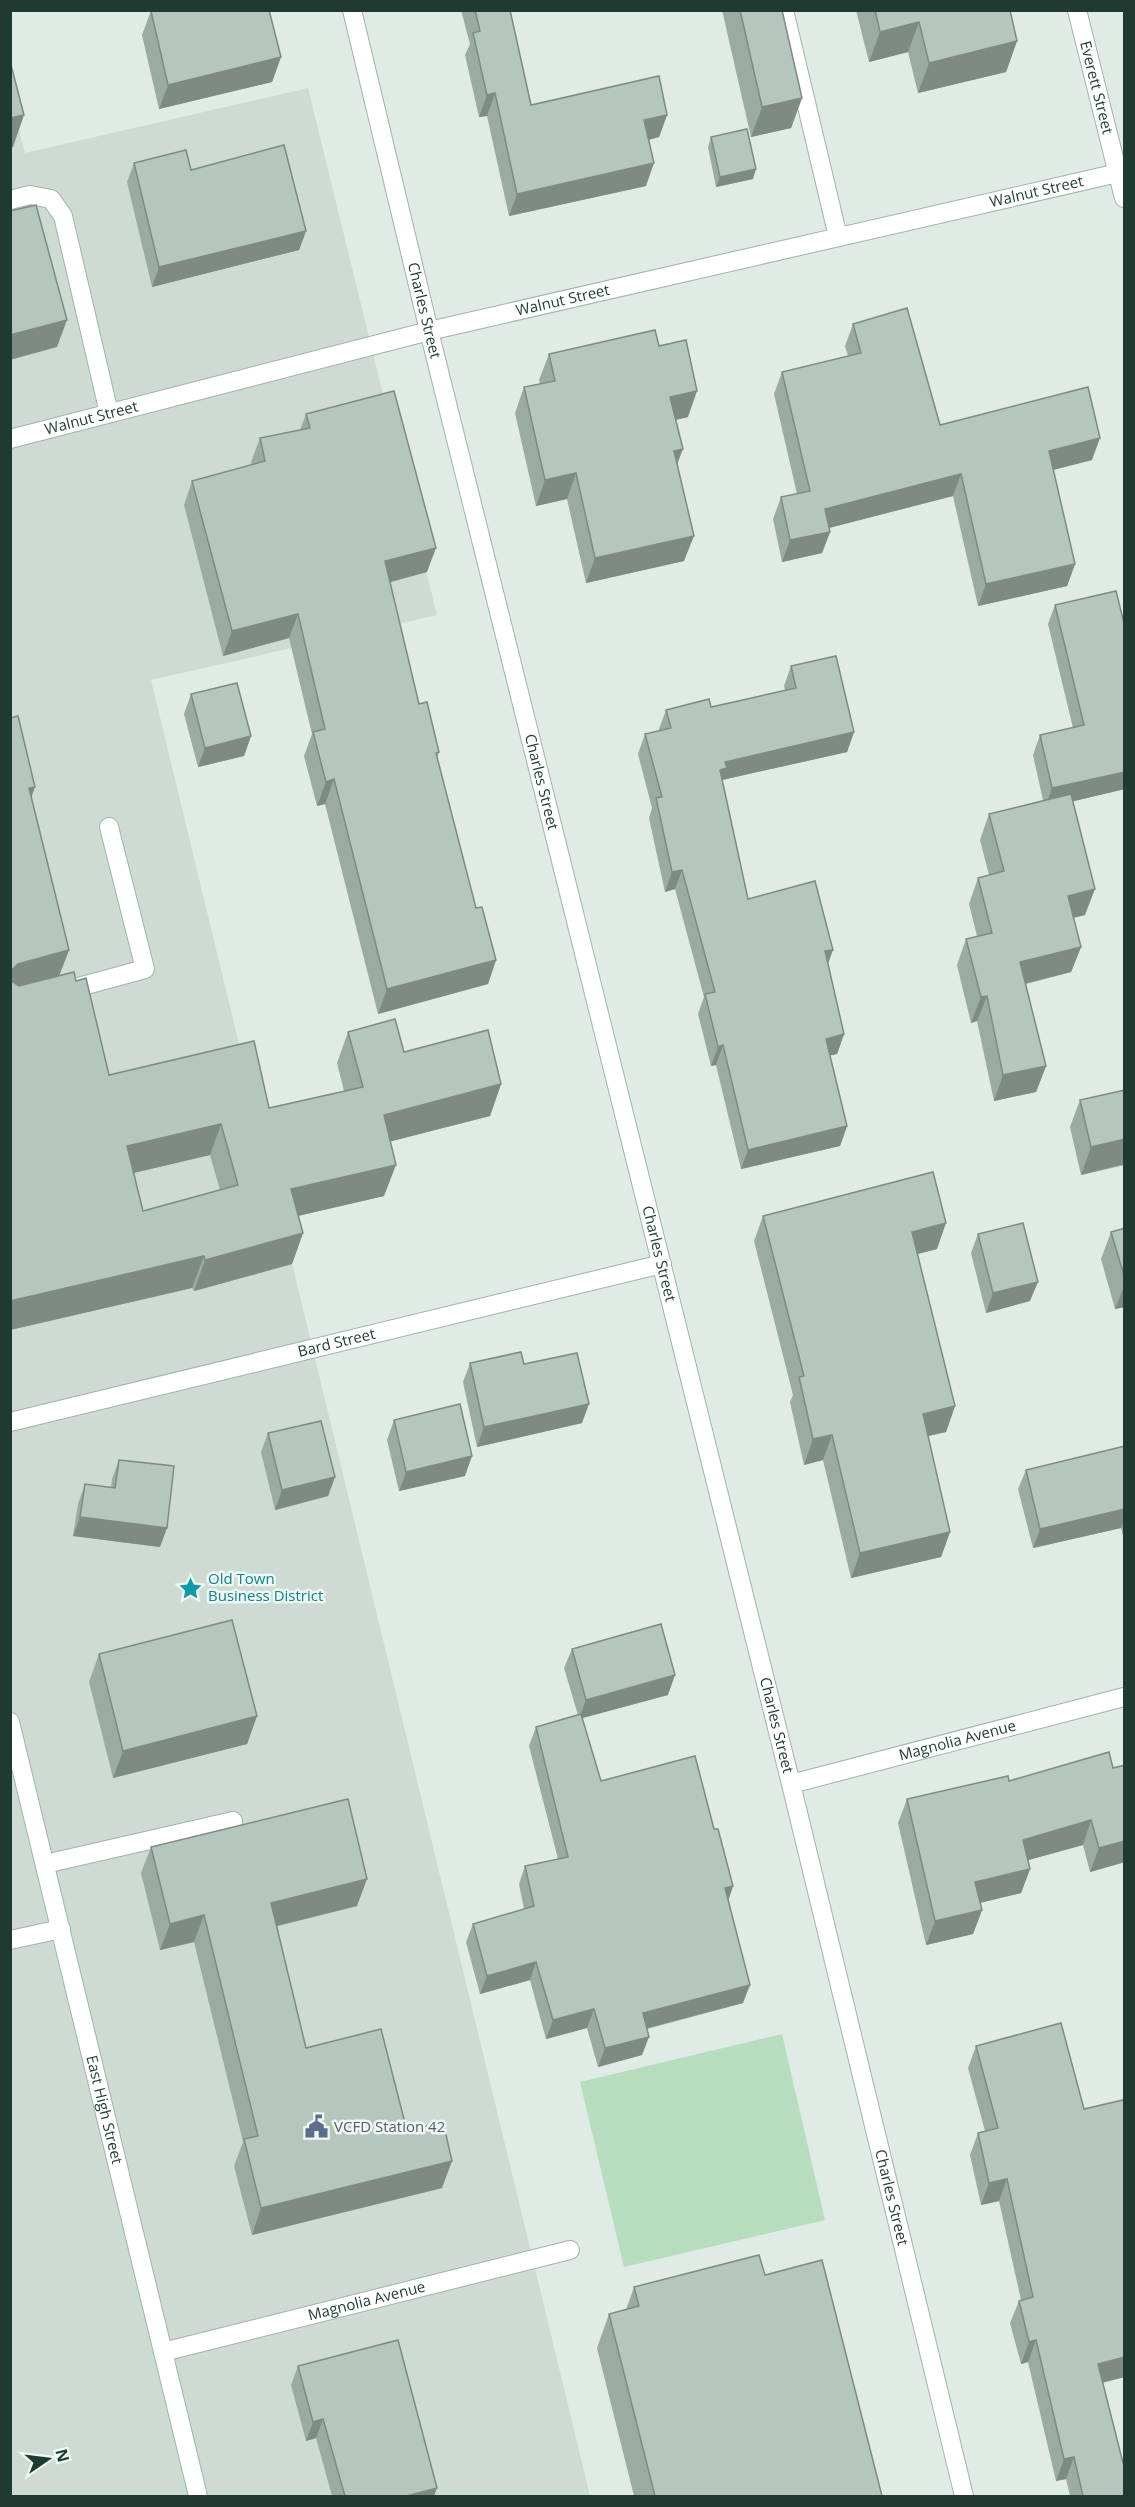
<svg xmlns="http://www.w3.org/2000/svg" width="1135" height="2507" viewBox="0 0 1135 2507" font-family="'Open Sans',sans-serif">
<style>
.built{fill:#cddbd3}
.green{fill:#b6ddbd}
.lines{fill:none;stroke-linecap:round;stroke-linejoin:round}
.minor-casing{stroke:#a2b3ab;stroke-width:20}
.minor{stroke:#fff;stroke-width:18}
.wall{fill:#9baaa3;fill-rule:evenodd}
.shaded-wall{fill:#7e8b84}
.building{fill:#b4c6bd;stroke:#7e8b84;stroke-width:1.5;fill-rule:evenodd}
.labels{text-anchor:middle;stroke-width:5;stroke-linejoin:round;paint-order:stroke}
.street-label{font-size:15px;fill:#1f3b31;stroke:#eff7f2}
.culture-label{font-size:15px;fill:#0d838f;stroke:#eff7f2;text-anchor:start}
.service-label{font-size:15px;fill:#4e5e75;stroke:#eff7f2;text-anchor:start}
</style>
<rect width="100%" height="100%" fill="#dfebe4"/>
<path class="built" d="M 308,88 L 437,615 L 151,680 L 590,2496 L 11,2496 L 10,95 L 25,153 Z"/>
<path class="green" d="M 782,2034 L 825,2220 L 624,2267 L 580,2082 Z"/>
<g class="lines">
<defs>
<g id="minor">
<path id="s1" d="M 352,10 L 429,331 L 791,1784 L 964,2496"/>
<path d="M 784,10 L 838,237"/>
<path id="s2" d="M 1077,10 L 1124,198"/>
<path d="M 10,200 L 30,195 L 51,199 L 63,216 L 109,413"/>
<path id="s3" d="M 10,439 L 429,331 L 1118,173"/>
<path d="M 64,991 L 145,969 L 109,827"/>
<path id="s4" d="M 10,1422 L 662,1264"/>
<path id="s5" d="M 10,1722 L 198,2496"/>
<path id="s6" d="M 791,1784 L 1124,1697"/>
<path d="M 45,1864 L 233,1821"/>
<path d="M 10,1940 L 61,1929"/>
<path id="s7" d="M 163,2352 L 570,2250"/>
</g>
</defs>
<use href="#minor" class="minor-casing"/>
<use href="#minor" class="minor"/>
</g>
<g class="wall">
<path d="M 461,10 L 510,10 L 531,105 L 667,115 L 659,137 L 649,140 L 646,186 L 509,216 L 487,116 L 479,117 L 465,55 L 470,44 Z"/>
<path d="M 722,10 L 782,10 L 802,98 L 791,128 L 751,137 Z"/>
<path d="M 856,10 L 1010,10 L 1017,41 L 1006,72 L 918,93 L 908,52 L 869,62 Z"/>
<path d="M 151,11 L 281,57 L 272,82 L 159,109 L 142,35 Z"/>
<path d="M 711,137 L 753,179 L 716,187 L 708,147 Z"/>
<path d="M 134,163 L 191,170 L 306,231 L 299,250 L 152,287 L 127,182 Z"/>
<path d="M 853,324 L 940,425 L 1092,460 L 1053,470 L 1075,564 L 1067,586 L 978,606 L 953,496 L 829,528 L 830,532 L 822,553 L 782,562 L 773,519 L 781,497 L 797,494 L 774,394 L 782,372 L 848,356 L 845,346 Z"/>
<path d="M 659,346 L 688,417 L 676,420 L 677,465 L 684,561 L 586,583 L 567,499 L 536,506 L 515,413 L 524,387 L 540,384 L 539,380 L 549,354 Z"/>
<path d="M 306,414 L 427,572 L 390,582 L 419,704 L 439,752 L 437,759 L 476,908 L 496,960 L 488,984 L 378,1014 L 325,804 L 317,806 L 304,756 L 312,734 L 289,638 L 223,656 L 184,505 L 192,481 L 252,465 L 251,462 L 260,438 L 300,430 Z"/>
<path d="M 1055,605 L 1125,627 L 1125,789 L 1073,801 L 1085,915 L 1073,918 L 1081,947 L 1071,972 L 1026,984 L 1046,1066 L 1036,1092 L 994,1101 L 977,1021 L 971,1023 L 957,965 L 966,939 L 977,936 L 969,904 L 978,878 L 989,875 L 980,840 L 989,814 L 1043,800 L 1033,755 L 1040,735 L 1073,728 L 1048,624 Z"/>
<path d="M 791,666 L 854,732 L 847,752 L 722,780 L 748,899 L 828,963 L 844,1034 L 837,1054 L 830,1055 L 847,1126 L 840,1146 L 741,1169 L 716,1065 L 711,1066 L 698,1014 L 704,997 L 675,889 L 665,892 L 649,818 L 652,808 L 638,754 L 645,734 L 659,731 L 659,729 L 666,710 L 711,707 L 785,690 L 784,686 Z"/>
<path d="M 191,694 L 251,736 L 244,756 L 198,767 L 184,714 Z"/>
<path d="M 10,718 L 31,798 L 69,950 L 59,976 L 76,981 L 109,1075 L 269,1108 L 344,1091 L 337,1063 L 348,1032 L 501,1084 L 490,1116 L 390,1141 L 384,1196 L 298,1216 L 303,1233 L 292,1264 L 194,1291 L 192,1288 L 10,1330 ZM 210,1155 L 220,1190 L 143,1211 L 134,1173 Z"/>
<path d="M 1125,1090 L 1125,1165 L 1081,1175 L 1070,1127 L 1080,1100 Z"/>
<path d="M 763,1216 L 937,1249 L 917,1254 L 955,1406 L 946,1432 L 928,1436 L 950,1532 L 941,1557 L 851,1578 L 823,1460 L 804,1465 L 790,1402 L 793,1395 L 754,1241 Z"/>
<path d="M 1125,1228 L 1125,1307 L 1115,1309 L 1101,1259 L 1111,1232 Z"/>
<path d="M 978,1234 L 1030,1301 L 986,1313 L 971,1253 Z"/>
<path d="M 470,1363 L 524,1364 L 582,1423 L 477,1447 L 463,1382 Z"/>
<path d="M 394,1420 L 465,1476 L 399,1491 L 387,1440 Z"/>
<path d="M 268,1433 L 335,1477 L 328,1496 L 275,1510 L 261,1452 Z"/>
<path d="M 1125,1446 L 1125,1543 L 1121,1528 L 1033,1548 L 1018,1489 L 1026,1470 Z"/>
<path d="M 119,1460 L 160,1547 L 73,1536 L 78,1504 L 85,1484 L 111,1487 L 112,1479 Z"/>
<path d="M 572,1649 L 668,1695 L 582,1718 L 601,1781 L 714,1829 L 733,1886 L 728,1901 L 743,2003 L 647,2029 L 642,2055 L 598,2067 L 587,2028 L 546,2039 L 530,1980 L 480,1994 L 466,1942 L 473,1924 L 524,1909 L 519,1884 L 525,1866 L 558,1859 L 529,1746 L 536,1727 L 578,1715 L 564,1668 Z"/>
<path d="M 99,1654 L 257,1716 L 247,1744 L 113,1778 L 89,1682 Z"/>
<path d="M 1125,1765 L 1125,1862 L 1090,1872 L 1083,1845 L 1028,1860 L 1030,1869 L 1021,1893 L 980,1903 L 982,1910 L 973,1934 L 926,1945 L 898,1823 L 907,1799 L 1009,1781 L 1113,1768 Z"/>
<path d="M 151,1847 L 357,1906 L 277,1926 L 306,2048 L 407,2131 L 442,2188 L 252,2235 L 234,2166 L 243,2142 L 194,1942 L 160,1950 L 141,1873 Z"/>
<path d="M 976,2046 L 1103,2382 L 1125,2496 L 1070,2496 L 1066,2479 L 1056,2481 L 1028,2362 L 1021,2364 L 1010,2323 L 1019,2301 L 1021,2300 L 999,2201 L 981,2205 L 970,2155 L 978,2133 L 985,2131 L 968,2068 Z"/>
<path d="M 765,2275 L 882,2496 L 634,2496 L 597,2348 L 609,2314 L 626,2310 L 634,2287 Z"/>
<path d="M 298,2366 L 434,2496 L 332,2496 L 316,2438 L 306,2441 L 291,2385 Z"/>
</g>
<g class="shaded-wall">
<path d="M 919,22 L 908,52 L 869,62 L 880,32 Z"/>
<path d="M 1017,41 L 1006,72 L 918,93 L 929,63 Z"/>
<path d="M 281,57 L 272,82 L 159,109 L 168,85 Z"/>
<path d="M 495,93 L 487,116 L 479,117 L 487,95 Z"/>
<path d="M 802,98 L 791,128 L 751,137 L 762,107 Z"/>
<path d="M 24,115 L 13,147 L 10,148 L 10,118 Z"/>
<path d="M 667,115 L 659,137 L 636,143 L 644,120 Z"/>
<path d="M 654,163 L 646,186 L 509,216 L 517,194 Z"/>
<path d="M 756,169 L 753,179 L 716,187 L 720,177 Z"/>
<path d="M 306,231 L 299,250 L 152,287 L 159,267 Z"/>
<path d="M 67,320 L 57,347 L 10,360 L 10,335 Z"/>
<path d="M 697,391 L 688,417 L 661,423 L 670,397 Z"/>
<path d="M 1100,438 L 1092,460 L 1041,473 L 1049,451 Z"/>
<path d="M 683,449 L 673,475 L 674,451 Z"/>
<path d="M 576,473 L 567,499 L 536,506 L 545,480 Z"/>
<path d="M 961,474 L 953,496 L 817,531 L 825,509 Z"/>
<path d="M 830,532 L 822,553 L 782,562 L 790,540 Z"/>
<path d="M 694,536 L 684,561 L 586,583 L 595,558 Z"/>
<path d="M 436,548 L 427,572 L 376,586 L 385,561 Z"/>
<path d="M 1075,564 L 1067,586 L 978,606 L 986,584 Z"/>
<path d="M 298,614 L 289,638 L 223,656 L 232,631 Z"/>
<path d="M 854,732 L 847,752 L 722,780 L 720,770 L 725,762 Z"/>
<path d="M 251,736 L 244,756 L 198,767 L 205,748 Z"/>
<path d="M 1125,772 L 1125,789 L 1045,808 L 1052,788 Z"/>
<path d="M 334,779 L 325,804 L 317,806 L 326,782 Z"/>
<path d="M 35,787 L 24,818 L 29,788 Z"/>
<path d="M 682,870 L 675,889 L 665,892 L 672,872 Z"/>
<path d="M 1095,889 L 1085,915 L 1059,921 L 1068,896 Z"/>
<path d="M 1081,947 L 1071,972 L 1011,987 L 1020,962 Z"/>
<path d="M 69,950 L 57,981 L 10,994 L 10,972 L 18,964 Z"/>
<path d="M 833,950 L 826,969 L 825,951 Z"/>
<path d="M 496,960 L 488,984 L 378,1014 L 387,989 Z"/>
<path d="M 987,996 L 977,1021 L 971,1023 L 981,997 Z"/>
<path d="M 844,1034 L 837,1054 L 819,1058 L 826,1039 Z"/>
<path d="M 723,1045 L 716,1065 L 711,1066 L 718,1047 Z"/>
<path d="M 1046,1066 L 1036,1092 L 994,1101 L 1003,1075 Z"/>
<path d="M 501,1084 L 490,1116 L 373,1146 L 384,1115 Z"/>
<path d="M 221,1124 L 210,1155 L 116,1177 L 127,1146 Z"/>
<path d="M 847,1126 L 840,1146 L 741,1169 L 748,1150 Z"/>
<path d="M 1125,1139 L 1124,1164 L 1081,1175 L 1091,1147 Z"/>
<path d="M 396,1165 L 384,1196 L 280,1220 L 291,1189 Z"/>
<path d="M 946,1223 L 937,1249 L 902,1258 L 912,1232 Z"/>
<path d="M 303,1233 L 292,1264 L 194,1291 L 205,1260 Z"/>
<path d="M 204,1256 L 192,1288 L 10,1330 L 10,1301 Z"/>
<path d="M 1038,1282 L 1030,1301 L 986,1313 L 993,1293 Z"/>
<path d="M 1125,1284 L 1125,1307 L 1115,1309 Z"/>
<path d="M 589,1404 L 582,1423 L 477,1447 L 484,1427 Z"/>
<path d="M 955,1406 L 946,1432 L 914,1439 L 923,1414 Z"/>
<path d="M 832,1435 L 823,1460 L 804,1465 L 813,1439 Z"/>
<path d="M 472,1456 L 465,1476 L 399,1491 L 406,1472 Z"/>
<path d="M 335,1477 L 328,1496 L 275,1510 L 282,1490 Z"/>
<path d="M 1125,1509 L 1125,1517 L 1121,1528 L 1033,1548 L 1040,1529 Z"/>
<path d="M 80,1517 L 167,1528 L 160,1547 L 73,1536 Z"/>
<path d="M 950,1532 L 941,1557 L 851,1578 L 860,1553 Z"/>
<path d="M 675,1675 L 668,1695 L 579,1719 L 586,1700 Z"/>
<path d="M 257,1716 L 247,1744 L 113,1778 L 123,1751 Z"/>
<path d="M 1091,1820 L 1083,1845 L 1014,1864 L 1023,1840 Z"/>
<path d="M 1125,1841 L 1125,1862 L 1090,1872 L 1099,1848 Z"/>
<path d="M 1030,1869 L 1021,1893 L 966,1906 L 975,1882 Z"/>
<path d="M 367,1879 L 357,1906 L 261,1930 L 271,1903 Z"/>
<path d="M 733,1886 L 727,1904 L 725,1888 Z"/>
<path d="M 982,1910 L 973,1934 L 926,1945 L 935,1921 Z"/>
<path d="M 204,1915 L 194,1942 L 160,1950 L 170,1924 Z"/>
<path d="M 536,1962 L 530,1980 L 480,1994 L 487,1976 Z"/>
<path d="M 750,1985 L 743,2003 L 636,2031 L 643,2013 Z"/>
<path d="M 594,2009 L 587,2028 L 546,2039 L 553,2020 Z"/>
<path d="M 649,2037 L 642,2055 L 598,2067 L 605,2048 Z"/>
<path d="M 452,2161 L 442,2188 L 252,2235 L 261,2208 Z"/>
<path d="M 1007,2179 L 999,2201 L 981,2205 L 989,2183 Z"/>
<path d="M 1036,2340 L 1028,2362 L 1021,2364 L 1029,2342 Z"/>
<path d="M 1125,2357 L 1125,2377 L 1090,2386 L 1098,2364 Z"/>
<path d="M 323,2419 L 316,2438 L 306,2441 L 313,2422 Z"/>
<path d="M 1074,2457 L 1066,2479 L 1056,2481 L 1064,2459 Z"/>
<path d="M 437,2488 L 434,2496 L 407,2496 Z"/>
</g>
<g class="building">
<path d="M 269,10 L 281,57 L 168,85 L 151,11 Z"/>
<path d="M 475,10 L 510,10 L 531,105 L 659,76 L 667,115 L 644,120 L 654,163 L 517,194 L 495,93 L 487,95 L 473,33 L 480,31 Z"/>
<path d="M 740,10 L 782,10 L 802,98 L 762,107 Z"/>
<path d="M 875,10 L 1010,10 L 1017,41 L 929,63 L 919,22 L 880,32 Z"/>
<path d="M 10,61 L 24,115 L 10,118 Z"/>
<path d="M 747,129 L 756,169 L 720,177 L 711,137 Z"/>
<path d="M 284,145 L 306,231 L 159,267 L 134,163 L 186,150 L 191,170 Z"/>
<path d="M 36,205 L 67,320 L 10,335 L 10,211 Z"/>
<path d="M 907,308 L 940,425 L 1088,387 L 1100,438 L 1049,451 L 1075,564 L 986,584 L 961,474 L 825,509 L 830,532 L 790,540 L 781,497 L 810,491 L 782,372 L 861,353 L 853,324 Z"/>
<path d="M 655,330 L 659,346 L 686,340 L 697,391 L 670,397 L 683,449 L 674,451 L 694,536 L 595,558 L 576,473 L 545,480 L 524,387 L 555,381 L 549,354 Z"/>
<path d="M 394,391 L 436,548 L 385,561 L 419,704 L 427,702 L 439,752 L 436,753 L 476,908 L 482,907 L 496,960 L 387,989 L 334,779 L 326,782 L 313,732 L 325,729 L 298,614 L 232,631 L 192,481 L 265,461 L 260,438 L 310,428 L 306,414 Z"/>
<path d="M 1116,591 L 1125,627 L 1125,772 L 1052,788 L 1040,735 L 1084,725 L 1055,605 Z"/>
<path d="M 836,656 L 854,732 L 725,762 L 727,768 L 720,770 L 748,899 L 815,881 L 833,950 L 825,951 L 844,1034 L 826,1039 L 847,1126 L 748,1150 L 723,1045 L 718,1047 L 705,994 L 715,992 L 682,870 L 672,872 L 656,798 L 662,797 L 645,734 L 671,728 L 666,710 L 709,699 L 711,707 L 796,688 L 791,666 Z"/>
<path d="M 237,683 L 251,736 L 205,748 L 191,694 Z"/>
<path d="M 18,716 L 35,787 L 29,788 L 69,950 L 18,964 L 11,971 L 10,975 L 10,718 Z"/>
<path d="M 1071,794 L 1095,889 L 1068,896 L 1081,947 L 1020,962 L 1046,1066 L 1003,1075 L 987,996 L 981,997 L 966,939 L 992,933 L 978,878 L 1004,871 L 989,814 Z"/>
<path d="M 74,972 L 76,981 L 86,978 L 109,1075 L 254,1041 L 269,1108 L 363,1087 L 348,1032 L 395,1019 L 404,1052 L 488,1030 L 501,1084 L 384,1115 L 396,1165 L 291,1189 L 303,1233 L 205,1260 L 204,1256 L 10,1301 L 10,977 L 13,982 L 19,986 ZM 221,1124 L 238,1185 L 143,1211 L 127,1146 Z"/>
<path d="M 1125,1090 L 1125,1139 L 1091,1147 L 1080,1100 Z"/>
<path d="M 933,1172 L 946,1223 L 912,1232 L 955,1406 L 923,1414 L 950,1532 L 860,1553 L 832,1435 L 813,1439 L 799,1377 L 804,1376 L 763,1216 Z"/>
<path d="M 1023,1223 L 1038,1282 L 993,1293 L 978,1234 Z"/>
<path d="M 1125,1228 L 1125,1279 L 1111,1232 Z"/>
<path d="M 521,1352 L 524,1364 L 577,1353 L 589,1404 L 484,1427 L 470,1363 Z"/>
<path d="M 460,1404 L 472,1456 L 406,1472 L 394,1420 Z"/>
<path d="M 321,1421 L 335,1477 L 282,1490 L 268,1433 Z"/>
<path d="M 1125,1446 L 1125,1509 L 1040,1529 L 1026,1470 Z"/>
<path d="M 119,1460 L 174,1466 L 167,1528 L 80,1517 L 85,1484 L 115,1488 Z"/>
<path d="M 232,1620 L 257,1716 L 123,1751 L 99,1654 Z"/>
<path d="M 661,1624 L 675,1675 L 586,1700 L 572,1649 Z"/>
<path d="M 581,1714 L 601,1781 L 695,1756 L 714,1829 L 718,1829 L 733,1886 L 725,1888 L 750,1985 L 643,2013 L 649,2037 L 605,2048 L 594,2009 L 553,2020 L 536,1962 L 487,1976 L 473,1924 L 534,1906 L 525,1866 L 568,1857 L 536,1727 Z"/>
<path d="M 1109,1752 L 1113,1768 L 1125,1765 L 1125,1841 L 1099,1848 L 1091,1820 L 1023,1840 L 1030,1869 L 975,1882 L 982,1910 L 935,1921 L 907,1799 L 1008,1776 L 1009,1781 Z"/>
<path d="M 348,1799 L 367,1879 L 271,1903 L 306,2048 L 381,2029 L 407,2131 L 443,2122 L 452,2161 L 261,2208 L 244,2139 L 258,2136 L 204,1915 L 170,1924 L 151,1847 Z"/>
<path d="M 1061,2023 L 1084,2109 L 1123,2100 L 1125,2105 L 1125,2357 L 1098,2364 L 1123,2463 L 1125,2463 L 1125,2496 L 1083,2496 L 1074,2457 L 1064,2459 L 1036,2340 L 1029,2342 L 1019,2301 L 1033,2297 L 1007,2179 L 989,2183 L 978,2133 L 998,2128 L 976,2046 Z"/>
<path d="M 759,2255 L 765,2275 L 822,2260 L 882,2496 L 655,2496 L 609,2314 L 639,2306 L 634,2287 Z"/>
<path d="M 398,2340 L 437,2488 L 407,2496 L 345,2496 L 323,2419 L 313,2422 L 298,2366 Z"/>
</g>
<defs>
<symbol id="sight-bare" viewBox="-9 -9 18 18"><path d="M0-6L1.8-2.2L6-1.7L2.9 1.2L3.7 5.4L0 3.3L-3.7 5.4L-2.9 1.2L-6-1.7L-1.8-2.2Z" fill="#0f9aa8" stroke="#eff7f2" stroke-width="2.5" paint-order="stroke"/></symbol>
<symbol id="civic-bare" viewBox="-9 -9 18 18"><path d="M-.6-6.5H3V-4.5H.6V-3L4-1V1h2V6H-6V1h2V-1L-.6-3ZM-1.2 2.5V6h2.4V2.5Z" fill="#5c6f8a" stroke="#eff7f2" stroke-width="2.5" paint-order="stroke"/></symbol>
</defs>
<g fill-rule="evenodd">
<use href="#sight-bare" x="174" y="1572" width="33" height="33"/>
<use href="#civic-bare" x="300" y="2110" width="33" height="33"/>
</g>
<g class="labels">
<g class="street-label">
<text dy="5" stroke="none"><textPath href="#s2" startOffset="80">Everett Street</textPath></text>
<text dy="5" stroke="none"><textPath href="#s3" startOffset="1056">Walnut Street</textPath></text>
<text dy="5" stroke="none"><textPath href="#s3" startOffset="570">Walnut Street</textPath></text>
<text dy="5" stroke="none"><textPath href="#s1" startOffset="309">Charles Street</textPath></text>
<text dy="5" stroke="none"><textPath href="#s3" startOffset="84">Walnut Street</textPath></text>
<text dy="5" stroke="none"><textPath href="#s1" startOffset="795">Charles Street</textPath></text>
<text dy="5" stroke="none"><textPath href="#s1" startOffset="1281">Charles Street</textPath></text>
<text dy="5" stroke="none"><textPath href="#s4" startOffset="336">Bard Street</textPath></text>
<text dy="5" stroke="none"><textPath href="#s1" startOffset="1767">Charles Street</textPath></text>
<text dy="5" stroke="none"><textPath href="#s6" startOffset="172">Magnolia Avenue</textPath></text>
<text dy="5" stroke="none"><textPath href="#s5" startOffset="399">East High Street</textPath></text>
<text dy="5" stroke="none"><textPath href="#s1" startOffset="2253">Charles Street</textPath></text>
<text dy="5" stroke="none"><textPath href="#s7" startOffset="210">Magnolia Avenue</textPath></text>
</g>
<g class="culture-label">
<text x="208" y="1584">Old Town<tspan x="208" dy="17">Business District</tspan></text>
</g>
<g class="service-label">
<text x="334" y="2132">VCFD Station 42</text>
</g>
</g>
<rect width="1135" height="2507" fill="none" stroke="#1f3b31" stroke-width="24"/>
<g transform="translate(48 2459) rotate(76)" stroke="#eff7f2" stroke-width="4.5" paint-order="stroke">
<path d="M0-4.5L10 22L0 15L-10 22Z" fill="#1f3b31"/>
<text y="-9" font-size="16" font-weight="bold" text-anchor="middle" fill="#1f3b31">N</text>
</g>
</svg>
